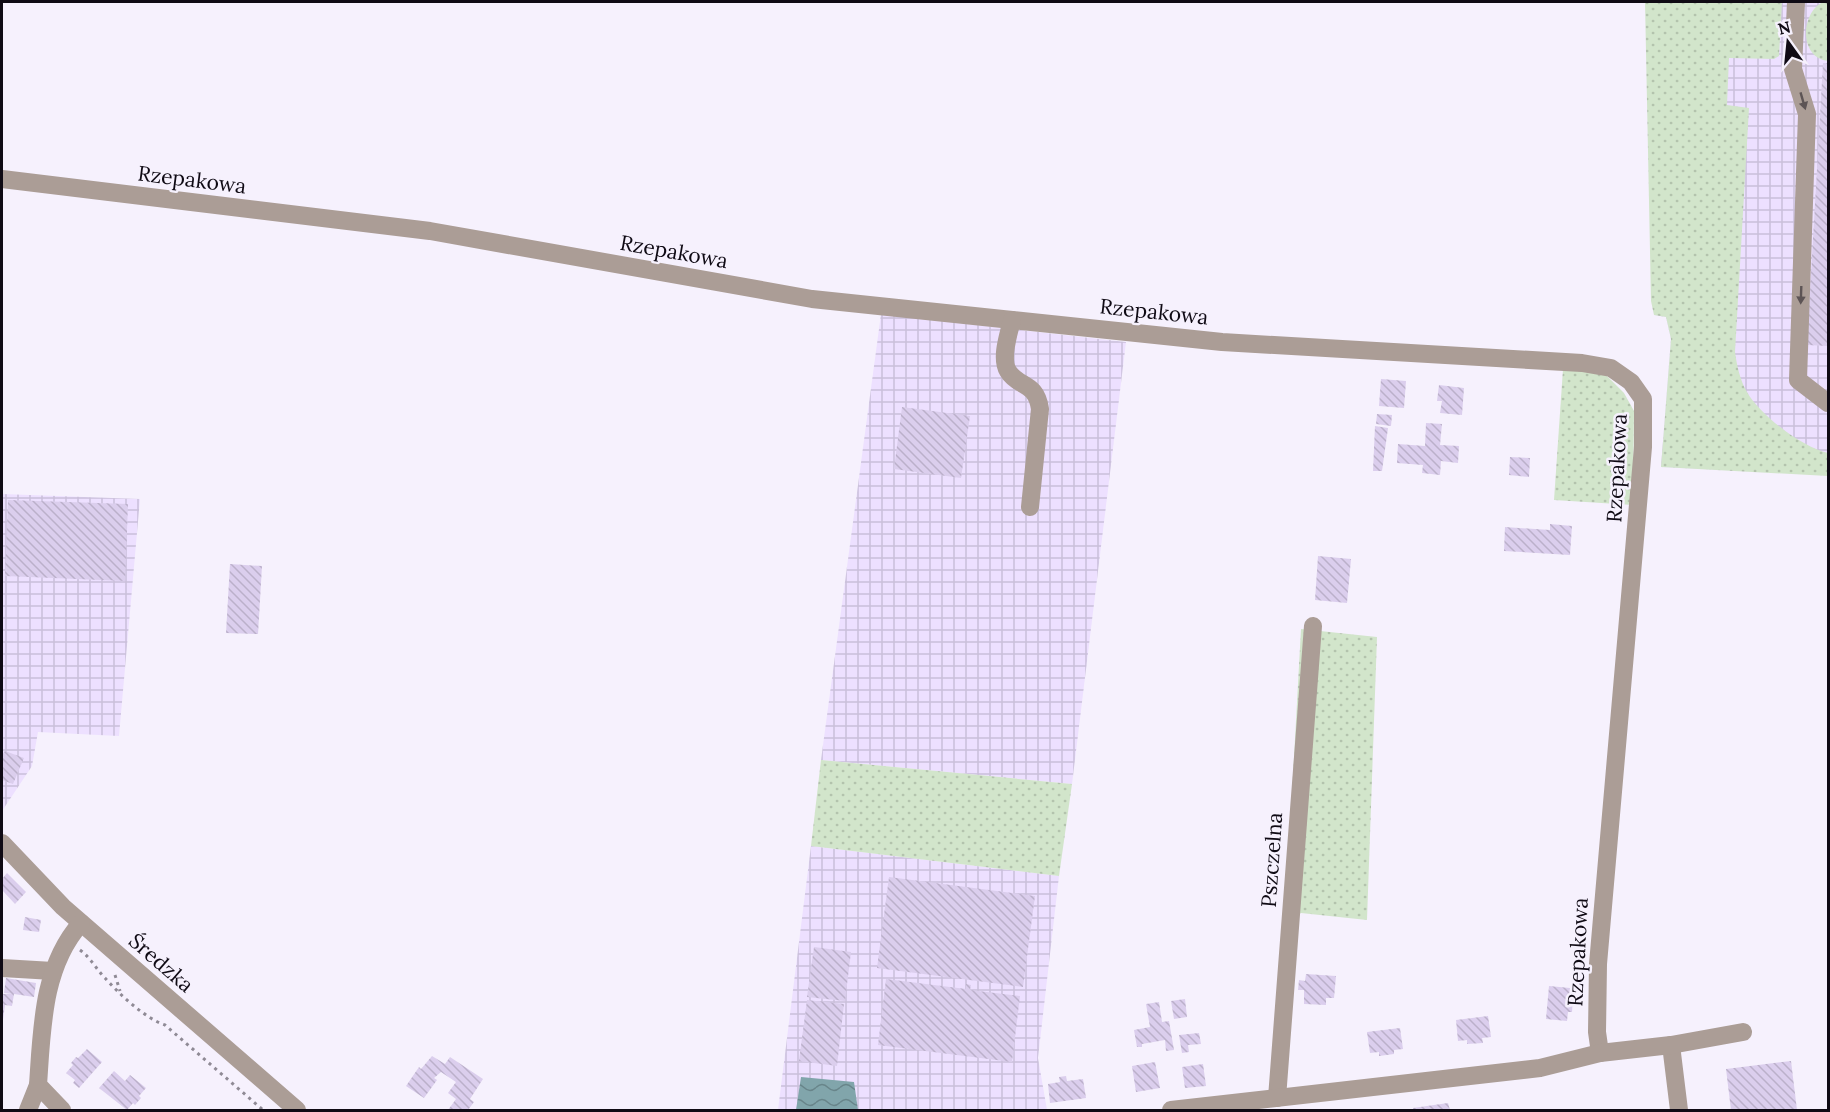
<svg xmlns="http://www.w3.org/2000/svg" width="1830" height="1112" viewBox="0 0 1830 1112" font-family="Lora,serif">
<style>
.industrial{fill:url(#industrial-grid)}
.grass{fill:url(#grass-dots)}
.water{fill:url(#water-waves)}
.building{fill:url(#building-back-hatch)}
.lines{fill:none;stroke-linecap:round;stroke-linejoin:round}
.path{stroke:#8f8a95;stroke-width:3;stroke-dasharray:3 4.5;stroke-linecap:butt}
.minor{stroke:#ab9d96;stroke-width:18}
.oneway{fill:#5d5455}
.labels{text-anchor:middle;stroke-width:5;stroke-linejoin:round;paint-order:stroke}
.street-label{font-size:21px;fill:#0f0a14;stroke:#f6f1fd}
</style>
<defs>
<pattern id="industrial-grid" width="8" height="8" patternUnits="userSpaceOnUse" patternTransform="scale(1.5)"><rect width="8" height="8" fill="#ede0ff"/><path d="M0 4h8M4 0v8" fill="none" stroke="#cabfda"/></pattern>
<pattern id="grass-dots" width="8" height="8" patternUnits="userSpaceOnUse" patternTransform="scale(1.5)"><rect width="8" height="8" fill="#d2e5cb"/><path d="M2 2h.1M6 6h.1" fill="none" stroke="#b3c3ad" stroke-width="1.8" stroke-linecap="round"/></pattern>
<pattern id="water-waves" width="16" height="10" patternUnits="userSpaceOnUse" patternTransform="scale(1.5)"><rect width="16" height="10" fill="#81a5ab"/><path d="M0 5q4-4 8 0t8 0" fill="none" stroke="#68858a"/></pattern>
<pattern id="building-back-hatch" width="6" height="6" patternUnits="userSpaceOnUse" patternTransform="scale(1.5)"><rect width="6" height="6" fill="#dbceed"/><path d="M-1 5l2 2M0 0l6 6M5-1l2 2" fill="none" stroke="#bbb0ca"/></pattern>
</defs>
<rect width="100%" height="100%" fill="#f6f1fd"/>
<g class="industrial">
<path d="M 1646,2 L 1828,2 L 1828,475 L 1661,467 L 1671,339 L 1666,317 L 1654,315 Z"/>
<path d="M 881,314 L 1126,342 L 1072,784 L 821,760 Z"/>
<path d="M 2,494 L 140,499 L 119,736 L 38,732 L 32,766 L 2,811 Z"/>
<path d="M 811,846 L 1059,876 L 1038,1058 L 1047,1110 L 778,1110 Z"/>
</g>
<g class="grass">
<path d="M 1645,2 L 1782,2 L 1779,56 L 1774,59 L 1729,58 L 1727,105 L 1749,108 L 1735,352 C 1737,366 1740,380 1747,392 C 1760,415 1803,448 1828,453 L 1828,476 L 1661,467 L 1671,339 L 1666,317 L 1654,315 L 1651,301 Z"/>
<path d="M 1823,2 L 1828,2 L 1828,61 C 1799,58 1800,13 1823,2 Z"/>
<path d="M 1563,369 L 1604,373 L 1624,393 L 1634,411 L 1633,505 L 1554,500 Z"/>
<path d="M 1301,629 L 1377,637 L 1367,920 L 1301,913 L 1285,922 Z"/>
<path d="M 821,760 L 1072,784 L 1059,876 L 811,846 Z"/>
</g>
<path class="water" d="M 801,1077 L 854,1082 L 858,1110 L 796,1110 Z"/>
<g class="building">
<path d="M 1823,63 L 1828,63 L 1828,346 L 1807,345 Z"/>
<path d="M 1381,379 L 1406,381 L 1404,408 L 1379,406 Z"/>
<path d="M 1439,385 L 1464,388 L 1462,415 L 1440,413 L 1442,401 L 1437,401 Z"/>
<path d="M 902,407 L 970,416 L 961,478 L 894,469 Z"/>
<path d="M 1377,414 L 1392,415 L 1391,426 L 1376,424 Z"/>
<path d="M 1426,423 L 1442,424 L 1440,445 L 1459,446 L 1458,463 L 1441,461 L 1440,475 L 1422,473 L 1423,465 L 1397,463 L 1398,444 L 1425,446 Z"/>
<path d="M 1375,426 L 1388,428 L 1382,471 L 1373,471 Z"/>
<path d="M 1510,457 L 1530,458 L 1529,477 L 1509,475 Z"/>
<path d="M 8,500 L 128,504 L 125,581 L 5,576 Z"/>
<path d="M 1550,524 L 1572,526 L 1570,555 L 1504,551 L 1505,527 L 1550,530 Z"/>
<path d="M 1318,556 L 1351,559 L 1347,603 L 1315,600 Z"/>
<path d="M 230,564 L 262,566 L 258,634 L 226,633 Z"/>
<path d="M 5,751 L 24,758 L 13,784 L 2,780 L 2,755 Z"/>
<path d="M 7,873 L 26,892 L 15,904 L 2,890 L 2,879 Z"/>
<path d="M 889,877 L 1035,896 L 1023,987 L 877,968 Z"/>
<path d="M 25,917 L 41,920 L 39,932 L 23,930 Z"/>
<path d="M 814,947 L 851,952 L 845,1001 L 807,997 Z"/>
<path d="M 1306,974 L 1336,976 L 1334,998 L 1326,998 L 1326,1005 L 1304,1004 L 1304,990 L 1298,990 L 1299,980 L 1305,981 Z"/>
<path d="M 6,978 L 36,983 L 34,997 L 14,994 L 12,1006 L 5,1005 L 3,1020 L 2,1020 L 2,994 L 12,994 L 4,993 Z"/>
<path d="M 886,979 L 966,989 L 966,984 L 971,985 L 970,990 L 1020,996 L 1012,1062 L 878,1045 Z"/>
<path d="M 1549,986 L 1570,988 L 1569,997 L 1573,997 L 1572,1012 L 1568,1012 L 1567,1021 L 1546,1019 Z"/>
<path d="M 1185,999 L 1187,1017 L 1174,1019 L 1171,1001 Z"/>
<path d="M 807,1000 L 844,1004 L 837,1066 L 799,1061 Z"/>
<path d="M 1159,1002 L 1162,1022 L 1169,1021 L 1174,1050 L 1166,1051 L 1165,1040 L 1142,1044 L 1142,1047 L 1137,1047 L 1134,1030 L 1150,1027 L 1146,1004 Z"/>
<path d="M 1488,1016 L 1491,1037 L 1482,1038 L 1483,1043 L 1467,1044 L 1467,1040 L 1458,1041 L 1456,1020 Z"/>
<path d="M 1400,1028 L 1403,1049 L 1394,1050 L 1394,1054 L 1379,1056 L 1379,1052 L 1370,1053 L 1367,1032 Z"/>
<path d="M 1199,1033 L 1201,1044 L 1188,1045 L 1189,1052 L 1182,1053 L 1179,1035 Z"/>
<path d="M 87,1049 L 102,1062 L 79,1088 L 73,1083 L 75,1080 L 66,1073 L 73,1065 L 71,1063 L 76,1057 L 78,1058 Z"/>
<path d="M 432,1056 L 445,1064 L 450,1057 L 483,1079 L 470,1099 L 474,1102 L 468,1110 L 448,1110 L 456,1099 L 448,1093 L 456,1082 L 441,1072 L 434,1078 L 437,1080 L 424,1098 L 406,1086 L 419,1067 L 421,1069 Z"/>
<path d="M 1791,1061 L 1797,1110 L 1731,1110 L 1726,1069 Z"/>
<path d="M 1155,1062 L 1160,1088 L 1136,1092 L 1132,1066 Z"/>
<path d="M 1203,1064 L 1206,1086 L 1185,1088 L 1182,1067 Z"/>
<path d="M 114,1071 L 125,1081 L 130,1075 L 146,1088 L 139,1096 L 141,1098 L 135,1105 L 133,1103 L 127,1110 L 99,1088 Z"/>
<path d="M 1066,1076 L 1067,1081 L 1083,1079 L 1086,1098 L 1050,1103 L 1048,1084 L 1060,1082 L 1059,1077 Z"/>
<path d="M 1448,1103 L 1450,1110 L 1413,1110 L 1413,1108 Z"/>
</g>
<g class="lines">
<g class="path">
<path d="M 80,950 C 91,958 96,969 105,978 C 119,994 146,1019 165,1025 L 263,1110"/>
<path d="M 115,975 L 120,991"/>
</g>
<g class="minor">
<path d="M 1796,2 L 1793,69 L 1807,114 L 1798,380 L 1828,403"/>
<path d="M 2,179 L 430,231 L 812,299 L 1222,342 L 1582,363 L 1611,368 L 1631,382 L 1643,399 L 1643,447 L 1598,964 L 1597,1032 L 1600,1053"/>
<path d="M 1012,320 C 1009,333 1000,358 1008,371 C 1018,388 1036,381 1040,409 L 1030,507"/>
<path d="M 2,843 L 63,907 L 297,1110"/>
<path d="M 2,968 L 53,971"/>
<path d="M 1671,1045 L 1679,1110"/>
<path d="M 1277,1098 L 1313,626"/>
<path d="M 28,1110 L 38,1085"/>
<path d="M 62,1110 L 38,1085 C 42,1029 42,967 81,923"/>
<path d="M 1171,1110 L 1540,1068 L 1600,1053 L 1671,1045 L 1743,1032"/>
</g>
</g>
<defs><path id="oneway-solid" d="M-6-.8H1V-3.2L6.5 0L1 3.2V.8H-6Z" transform="scale(1.5)"/></defs>
<g class="oneway">
<use href="#oneway-solid" transform="translate(1803 101) rotate(74)"/>
<use href="#oneway-solid" transform="translate(1801 295) rotate(92)"/>
</g>
<g class="labels">
<g class="street-label">
<text transform="translate(192 180) rotate(7)" y="7">Rzepakowa</text>
<text transform="translate(674 252) rotate(10)" y="7">Rzepakowa</text>
<text transform="translate(1154 312) rotate(6)" y="7">Rzepakowa</text>
<text transform="translate(1617 468) rotate(-87)" y="7">Rzepakowa</text>
<text transform="translate(1272 860) rotate(-86)" y="7">Pszczelna</text>
<text transform="translate(1578 952) rotate(-87)" y="7">Rzepakowa</text>
<text transform="translate(161 963) rotate(41)" y="7">Średzka</text>
</g>
</g>
<rect width="1830" height="1112" fill="none" stroke="#0f0a14" stroke-width="6"/>
<g transform="translate(1788 42) rotate(345)" stroke="#f6f1fd" stroke-width="4.5" paint-order="stroke">
<path d="M0-4.5L10 22L0 15L-10 22Z" fill="#0f0a14"/>
<text y="-9" font-size="16" font-weight="bold" text-anchor="middle" fill="#0f0a14">N</text>
</g>
</svg>
